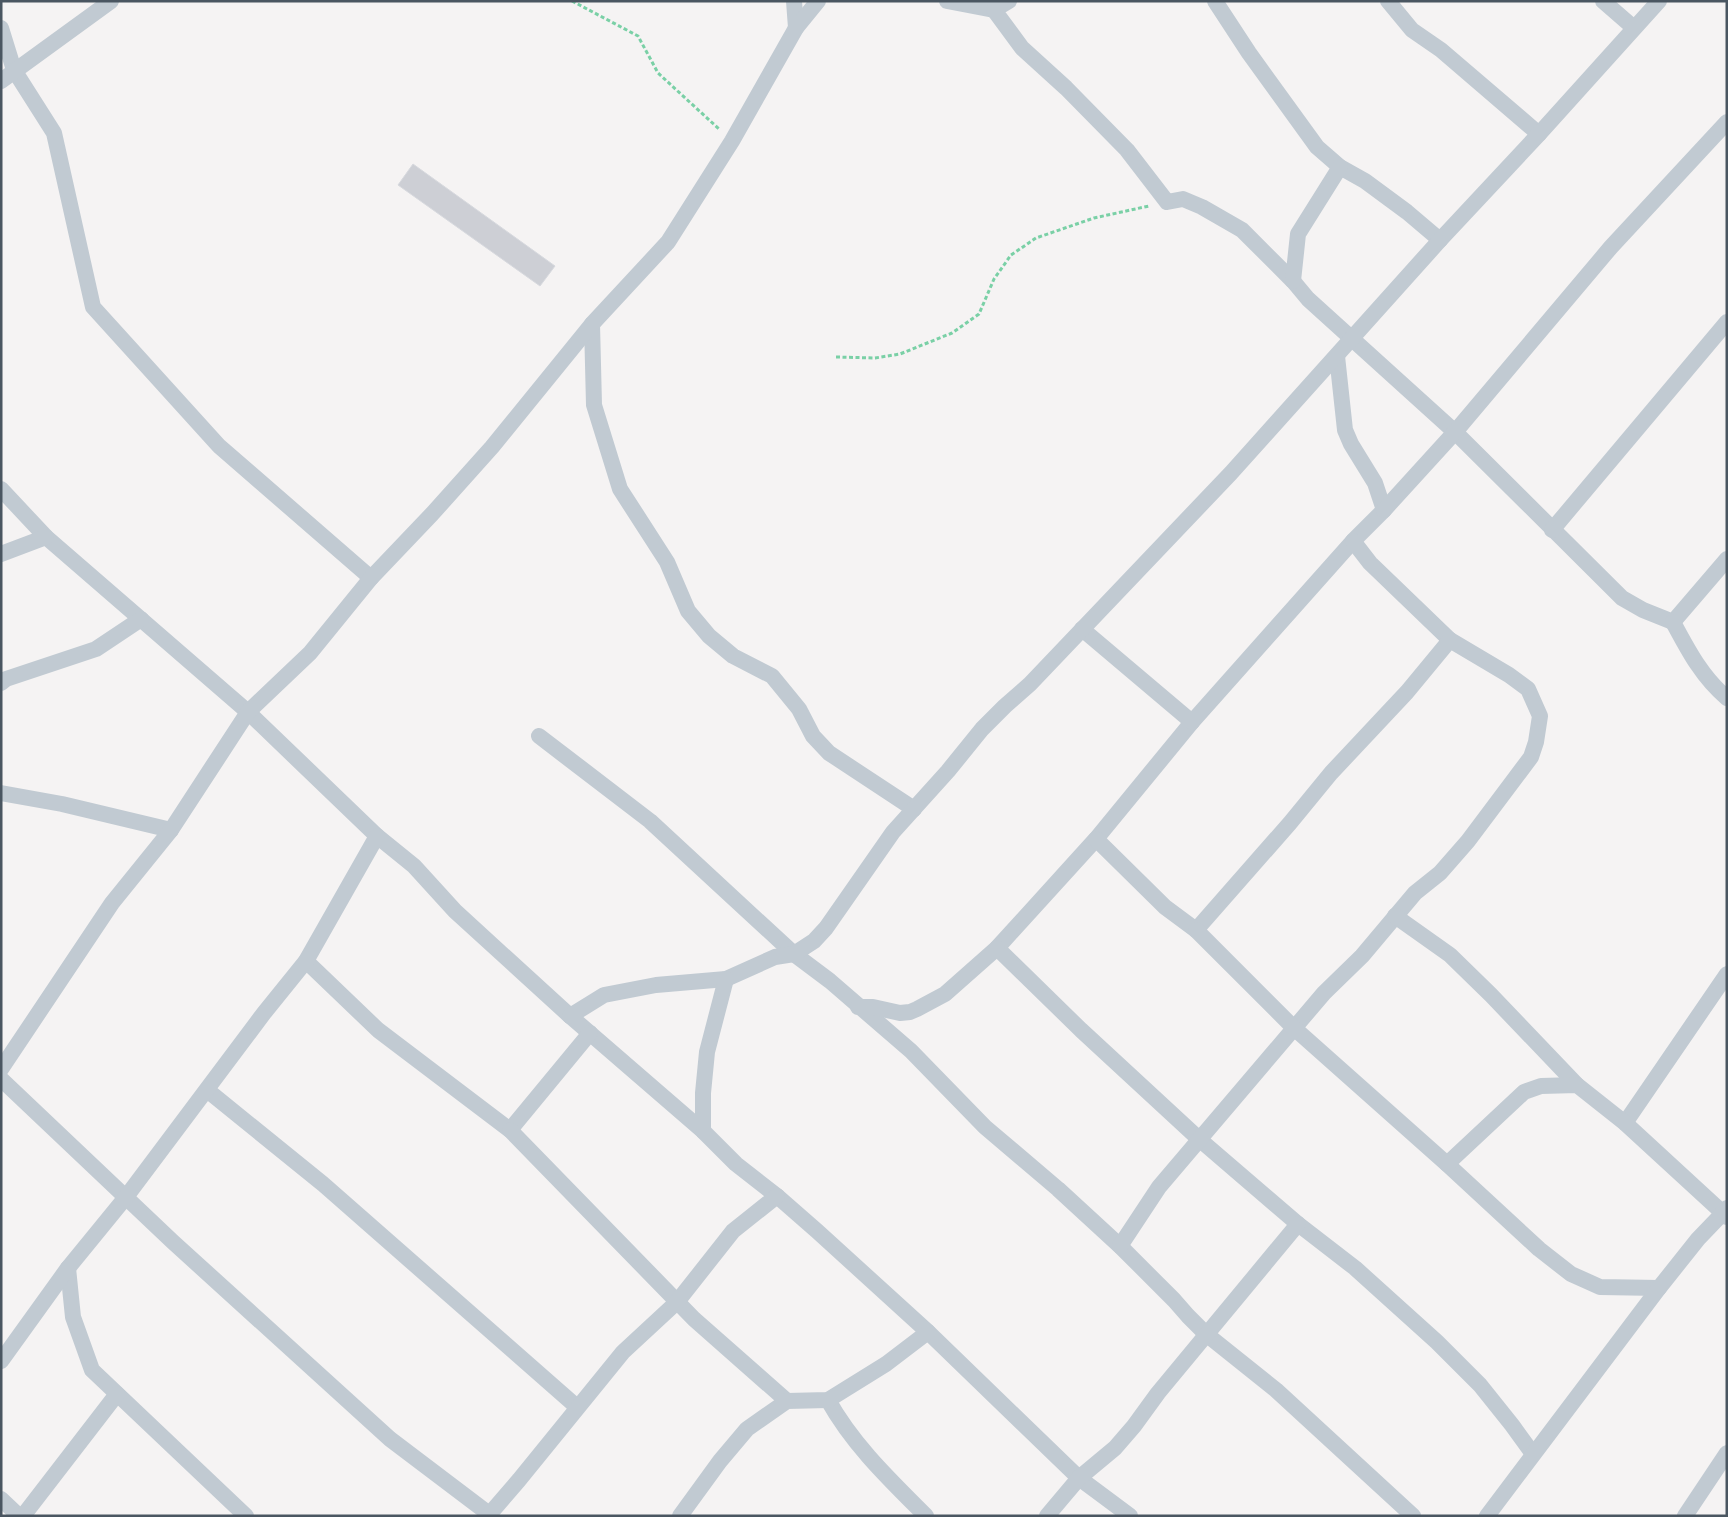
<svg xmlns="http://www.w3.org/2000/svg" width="1728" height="1517" viewBox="0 0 1728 1517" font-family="Jost,sans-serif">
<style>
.building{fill:#cdcfd5;stroke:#d7d9de}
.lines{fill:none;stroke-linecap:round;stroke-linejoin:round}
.path{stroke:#7ad0a6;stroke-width:3;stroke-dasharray:4 2.5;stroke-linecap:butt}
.street{stroke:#c1cad2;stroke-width:16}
</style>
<rect width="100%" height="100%" fill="#f5f3f3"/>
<path class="building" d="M 413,164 L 555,266 L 540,286 L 398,185 Z"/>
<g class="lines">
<g class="path">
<path d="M 572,1 L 638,36 L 658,73 L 719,129"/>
<path d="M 836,357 L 875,358 L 900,354 L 952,333 L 979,314 L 994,279 L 1011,255 L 1036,238 L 1094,218 L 1149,206"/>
</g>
<g class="street">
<path d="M 794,1 L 796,28"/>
<path d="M 947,1 L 994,10"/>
<path d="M 1009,1 L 994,10 L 1022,48 L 1066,88 L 1127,150 L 1167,202 L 1183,199 L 1202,207 L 1242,230 L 1293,281 L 1308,299 L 1455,432 L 1622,598 L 1643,610 L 1673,622 L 1727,559"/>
<path d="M 1215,1 L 1249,53 L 1317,147 L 1340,167 L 1365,181 L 1407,212 L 1440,240"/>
<path d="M 1388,1 L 1412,30 L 1441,50 L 1539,134"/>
<path d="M 1603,1 L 1634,28"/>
<path d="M 1,28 L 14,70 L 54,133 L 93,307 L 219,446 L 371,578"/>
<path d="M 1,81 L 111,1"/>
<path d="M 1293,281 L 1298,234 L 1340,167"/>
<path d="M 592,324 L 594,405 L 620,489 L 667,562 L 688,611 L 709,636 L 733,656 L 772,676 L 799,709 L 813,736 L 829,753 L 914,809"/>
<path d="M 1337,356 L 1345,430 L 1351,444 L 1375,483 L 1384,510 L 1353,541 L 1192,722 L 1096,839 L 997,948 L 1081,1030 L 1199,1139 L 1298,1224 L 1355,1268 L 1437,1342 L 1480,1385 L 1512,1425 L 1533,1454"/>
<path d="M 1,489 L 46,537 L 248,712 L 377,836 L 414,866 L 455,911 L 570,1016 L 703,1131 L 736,1164 L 777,1196 L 817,1231 L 928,1332 L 1079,1478 L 1130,1516"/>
<path d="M 1384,510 L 1455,432 L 1611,247 L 1727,122"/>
<path d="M 1552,530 L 1727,322"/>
<path d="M 1353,541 L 1370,563 L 1450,640"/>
<path d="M 1,554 L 46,537"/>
<path d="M 1673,622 C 1688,650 1702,677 1727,698"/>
<path d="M 1082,629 L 1192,722"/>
<path d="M 1,683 L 6,679 L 96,649 L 141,619"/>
<path d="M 539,736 L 650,821 L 794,954 L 830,981 L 911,1051 L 985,1127 L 1058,1189 L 1120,1246 L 1174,1300 L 1188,1316 L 1206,1334 L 1276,1390 L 1413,1516"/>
<path d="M 1,793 L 62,804 L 171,830"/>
<path d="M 1096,839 L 1165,907 L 1196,930 L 1290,823 L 1331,773 L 1407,692 L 1450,640 L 1509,675 L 1528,689 L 1540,716 L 1536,742 L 1531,757 L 1468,841 L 1440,873 L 1415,893 L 1362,956 L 1324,993 L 1159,1187 L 1120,1246"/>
<path d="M 1395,916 L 1450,955 L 1491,995 L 1577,1085"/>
<path d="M 1196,930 L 1294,1028 L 1447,1164 L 1539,1249 L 1571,1274 L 1600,1287 L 1659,1288"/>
<path d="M 306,961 L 378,1030 L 510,1130 L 590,1033"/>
<path d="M 858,1007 L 873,1007 L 900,1013 L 910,1012 L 917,1009 L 945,994 L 997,948"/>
<path d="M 570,1016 L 604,995 L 656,985 L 726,979 L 775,957 L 794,954 L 814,941 L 826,928 L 893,832 L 948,771 L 982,729 L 1005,706 L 1030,684 L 1231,473 L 1440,240 L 1539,134 L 1659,1"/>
<path d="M 1,1069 L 112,903 L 171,830 L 248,712 L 310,653 L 371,578 L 432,514 L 492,447 L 592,324 L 668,242 L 732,141 L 796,28 L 818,1"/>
<path d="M 1,1079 L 173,1242 L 390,1439 L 489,1514"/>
<path d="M 207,1090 L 323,1184 L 577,1407"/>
<path d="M 1625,1123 L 1727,974"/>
<path d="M 510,1130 L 694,1319 L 787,1401"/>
<path d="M 703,1131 L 703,1093 L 707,1052 L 726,979"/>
<path d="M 1447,1164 L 1524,1092 L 1541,1086 L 1577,1085 L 1625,1123 L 1723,1213 L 1727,1208"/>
<path d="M 68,1268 L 73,1317 L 92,1370 L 246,1516"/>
<path d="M 1,1361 L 68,1268 L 126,1197 L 264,1013 L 306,961 L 377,836"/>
<path d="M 828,1400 C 853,1445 890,1480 926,1516"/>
<path d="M 1,1499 L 19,1516"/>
<path d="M 23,1516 L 117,1394"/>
<path d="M 488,1516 L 519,1480 L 623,1352 L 677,1302 L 733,1231 L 777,1196"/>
<path d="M 680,1516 L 720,1461 L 747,1429 L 787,1401 L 828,1400 L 886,1364 L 928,1332"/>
<path d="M 1047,1516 L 1079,1478 L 1115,1448 L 1134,1426 L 1158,1393 L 1298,1224"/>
<path d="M 1487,1516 L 1659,1288 L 1698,1239 L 1723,1213 L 1727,1217"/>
<path d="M 1685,1516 L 1727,1453"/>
</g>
</g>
<rect width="1728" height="1517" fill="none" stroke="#4a5661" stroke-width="5"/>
</svg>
